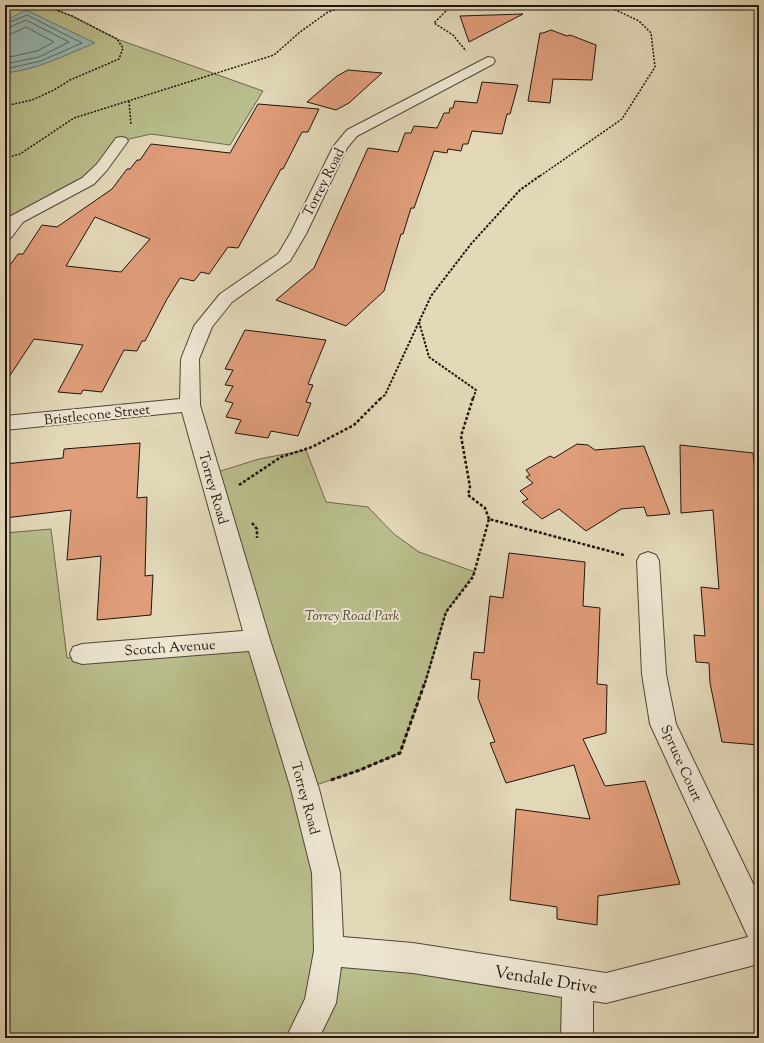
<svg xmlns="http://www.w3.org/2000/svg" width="764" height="1043" viewBox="0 0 764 1043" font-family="'Sorts Mill Goudy',serif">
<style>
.green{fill:#b9be8c;stroke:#6c694c}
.water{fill:#96b9b4;stroke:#667771}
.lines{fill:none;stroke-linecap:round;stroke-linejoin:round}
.shore{stroke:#5a6660;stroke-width:1}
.building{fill:#e09d7a;stroke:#1f140d;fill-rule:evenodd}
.minor-casing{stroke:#504538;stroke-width:2}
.path-far3{stroke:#1f140d;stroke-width:1.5;stroke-dasharray:2 1.5;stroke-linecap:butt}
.path-far2{stroke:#1f140d;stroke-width:2;stroke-dasharray:2.5 1.5;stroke-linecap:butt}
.path-far1{stroke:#1f140d;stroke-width:2.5;stroke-dasharray:3 2;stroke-linecap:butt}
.path{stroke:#1f140d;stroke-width:3;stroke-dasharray:4 2.5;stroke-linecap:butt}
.minor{fill:#ede6d2;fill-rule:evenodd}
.labels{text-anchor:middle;stroke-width:4;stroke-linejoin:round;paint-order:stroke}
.street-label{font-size:14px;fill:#1f140d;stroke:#ede6d2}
.park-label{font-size:14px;font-style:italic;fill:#4d4733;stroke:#ede6d2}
.near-street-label{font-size:17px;fill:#1f140d;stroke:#ede6d2}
</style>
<rect width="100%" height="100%" fill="#e3d9b9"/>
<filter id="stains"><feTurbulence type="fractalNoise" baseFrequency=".005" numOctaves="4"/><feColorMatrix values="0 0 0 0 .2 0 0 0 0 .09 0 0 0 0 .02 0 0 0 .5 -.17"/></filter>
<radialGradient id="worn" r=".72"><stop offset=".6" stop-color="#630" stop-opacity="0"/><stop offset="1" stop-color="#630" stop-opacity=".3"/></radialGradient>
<g class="green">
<path d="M 5,5 L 43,5 L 72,16 L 117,39 L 263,91 L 230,145 L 151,134 L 121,141 L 102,167 L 17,219 L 5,212 Z"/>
<path d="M 306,450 L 326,502 L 368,507 L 394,534 L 419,552 L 475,572 L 446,612 L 425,683 L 400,753 L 360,770 L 310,787 L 214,473 L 259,459 Z"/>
<path d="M 51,529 L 67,658 L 258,640 L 305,789 L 329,951 L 578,983 L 577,1038 L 5,1038 L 5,533 Z"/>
</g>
<path class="water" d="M 26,10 L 95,43 C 65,55 37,70 5,73 L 5,21 Z"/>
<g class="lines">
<g class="shore">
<path d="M 5,24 L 27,15 L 82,43 L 41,61 L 5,69"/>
<path d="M 5,29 L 26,20 L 69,42 L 39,57 L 5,64"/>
<path d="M 5,35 L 11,34 L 26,27 L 54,42 L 37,51 L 5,58"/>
</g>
</g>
<g class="building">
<path d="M 523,14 L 469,42 L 460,16 Z"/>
<path d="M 551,30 L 567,36 L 570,35 L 596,45 L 592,80 L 553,79 L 550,103 L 528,101 L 540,33 L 543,33 Z"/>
<path d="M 348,70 L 382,73 L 349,103 L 336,110 L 307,102 L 337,76 Z"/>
<path d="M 482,82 L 518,85 L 510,114 L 507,114 L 502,134 L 472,131 L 468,144 L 463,144 L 461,151 L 448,149 L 447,153 L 434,151 L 414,208 L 411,208 L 403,234 L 401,234 L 384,291 L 346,326 L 276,300 L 314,268 L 368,148 L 398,152 L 405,133 L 411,133 L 414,126 L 437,128 L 444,113 L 449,113 L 450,108 L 453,108 L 455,101 L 477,103 Z"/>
<path d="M 258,104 L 319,109 L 308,132 L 302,132 L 283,169 L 281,169 L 238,248 L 228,247 L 209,274 L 201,272 L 194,281 L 180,278 L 167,299 L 145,341 L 142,341 L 137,351 L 124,350 L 102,392 L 83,390 L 81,394 L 58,392 L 83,345 L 34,339 L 5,383 L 5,272 L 18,254 L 23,254 L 42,225 L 57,227 L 112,189 L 127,169 L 130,169 L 137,160 L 140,160 L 151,144 L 230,153 ZM 95,217 L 150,239 L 121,272 L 66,266 Z"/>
<path d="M 245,330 L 326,340 L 308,384 L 313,385 L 306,402 L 311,403 L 298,436 L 271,431 L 268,438 L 235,433 L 241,420 L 226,417 L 233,403 L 225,401 L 233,386 L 225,385 L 233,370 L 225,369 Z"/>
<path d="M 140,443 L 137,498 L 147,497 L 145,576 L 153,575 L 151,615 L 97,620 L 101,556 L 67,560 L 71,510 L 5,518 L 5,464 L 63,458 L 64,449 Z"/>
<path d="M 577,444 L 588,445 L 595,450 L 644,446 L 670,514 L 647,516 L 644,507 L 621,509 L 586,531 L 559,509 L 542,519 L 522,502 L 528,499 L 520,491 L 533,483 L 526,477 L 530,475 L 526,470 L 550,456 L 554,458 Z"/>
<path d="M 680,445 L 753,453 L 756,481 L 759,482 L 759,745 L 722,742 L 710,683 L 709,663 L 696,662 L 694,635 L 705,636 L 701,587 L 719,589 L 713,510 L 681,513 Z"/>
<path d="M 509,553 L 585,562 L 583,606 L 600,608 L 597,684 L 607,685 L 606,733 L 583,739 L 605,786 L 645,781 L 680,884 L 598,896 L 597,925 L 557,919 L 557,907 L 510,900 L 516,809 L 590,819 L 574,765 L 506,783 L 490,743 L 495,742 L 478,698 L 480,680 L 471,679 L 474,652 L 484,653 L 490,596 L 503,598 Z"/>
</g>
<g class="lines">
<defs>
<g id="minor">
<path d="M 488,57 L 493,58 L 495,61 L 493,64 L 357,136 L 347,148 L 306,234 L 290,261 L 232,302 L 212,327 L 199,359 L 200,405 L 270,640 L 319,789 L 340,873 L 343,937 L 413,943 L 606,973 L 748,937 L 650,724 L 642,674 L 637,561 L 640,555 L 648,552 L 656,555 L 659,561 L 666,674 L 676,724 L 759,896 L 759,964 L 606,1003 L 593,1001 L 593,1038 L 561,1038 L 562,997 L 413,973 L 341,967 L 336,1003 L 319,1038 L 286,1038 L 305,999 L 314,951 L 312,873 L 291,789 L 249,651 L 82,664 L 73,661 L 70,654 L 73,647 L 82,644 L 243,631 L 182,412 L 5,430 L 5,416 L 180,399 L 181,359 L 194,326 L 220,294 L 278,254 L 290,234 L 333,147 L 347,130 Z"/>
<path d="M 121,137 L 126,138 L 128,141 L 107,170 L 94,184 L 23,222 L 11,238 L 5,239 L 5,223 L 11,216 L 82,178 L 97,164 L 116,138 Z"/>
</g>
</defs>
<use href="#minor" class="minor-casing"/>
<g class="path-far3">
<path d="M 440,5 L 449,8 L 434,23 L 453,35 L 466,51"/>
<path d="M 129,101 L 131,125"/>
<path d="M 5,106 L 32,100 L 54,90 L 70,80 L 119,59 L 123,48 L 117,39 L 72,16 L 43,5"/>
<path d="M 5,158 L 20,154 L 74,118 L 274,55 L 300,32 L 328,12 L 349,5"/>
<path d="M 540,176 L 622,119 L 655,67 L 651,33 L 639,21 L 605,5"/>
</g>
<g class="path-far2">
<path d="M 419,322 L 429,357 L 476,390 L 473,399"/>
<path d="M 380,399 L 385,395 L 431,296 L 471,244 L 520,190 L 541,175"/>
</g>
<g class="path-far1">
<path d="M 473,398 L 461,436 L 470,487 L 468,495 L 485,508 L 489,519"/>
<path d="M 239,485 L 281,457 L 312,447 L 354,425 L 381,398"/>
<path d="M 252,523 L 257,529 L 257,538"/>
<path d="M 425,683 L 446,612 L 473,577 L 489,519 L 624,555"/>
</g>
<path class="path" d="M 331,780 L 360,770 L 400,753 L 425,682"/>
<use href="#minor" class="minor"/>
</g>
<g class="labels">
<g class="street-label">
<text transform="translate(323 182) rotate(-63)" y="5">Torrey Road</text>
<text transform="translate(97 414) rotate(-6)" y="5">Bristlecone Street</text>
<text transform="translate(214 488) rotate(74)" y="5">Torrey Road</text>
<text transform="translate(170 647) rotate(-4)" y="5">Scotch Avenue</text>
<text transform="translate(682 763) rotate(66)" y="5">Spruce Court</text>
<text transform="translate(306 798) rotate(75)" y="5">Torrey Road</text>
</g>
<g class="park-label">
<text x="352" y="620">Torrey Road Park</text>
</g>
<g class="near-street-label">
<text transform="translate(546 979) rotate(9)" y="6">Vendale Drive</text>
</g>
</g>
<rect width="764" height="1043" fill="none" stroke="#e3d9b9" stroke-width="20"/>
<rect x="6" y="6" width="752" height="1031" fill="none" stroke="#1f140d" stroke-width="2"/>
<rect x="10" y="10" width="744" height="1023" fill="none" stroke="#1f140d"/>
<rect width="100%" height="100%" filter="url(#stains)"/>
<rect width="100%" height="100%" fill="url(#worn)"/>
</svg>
